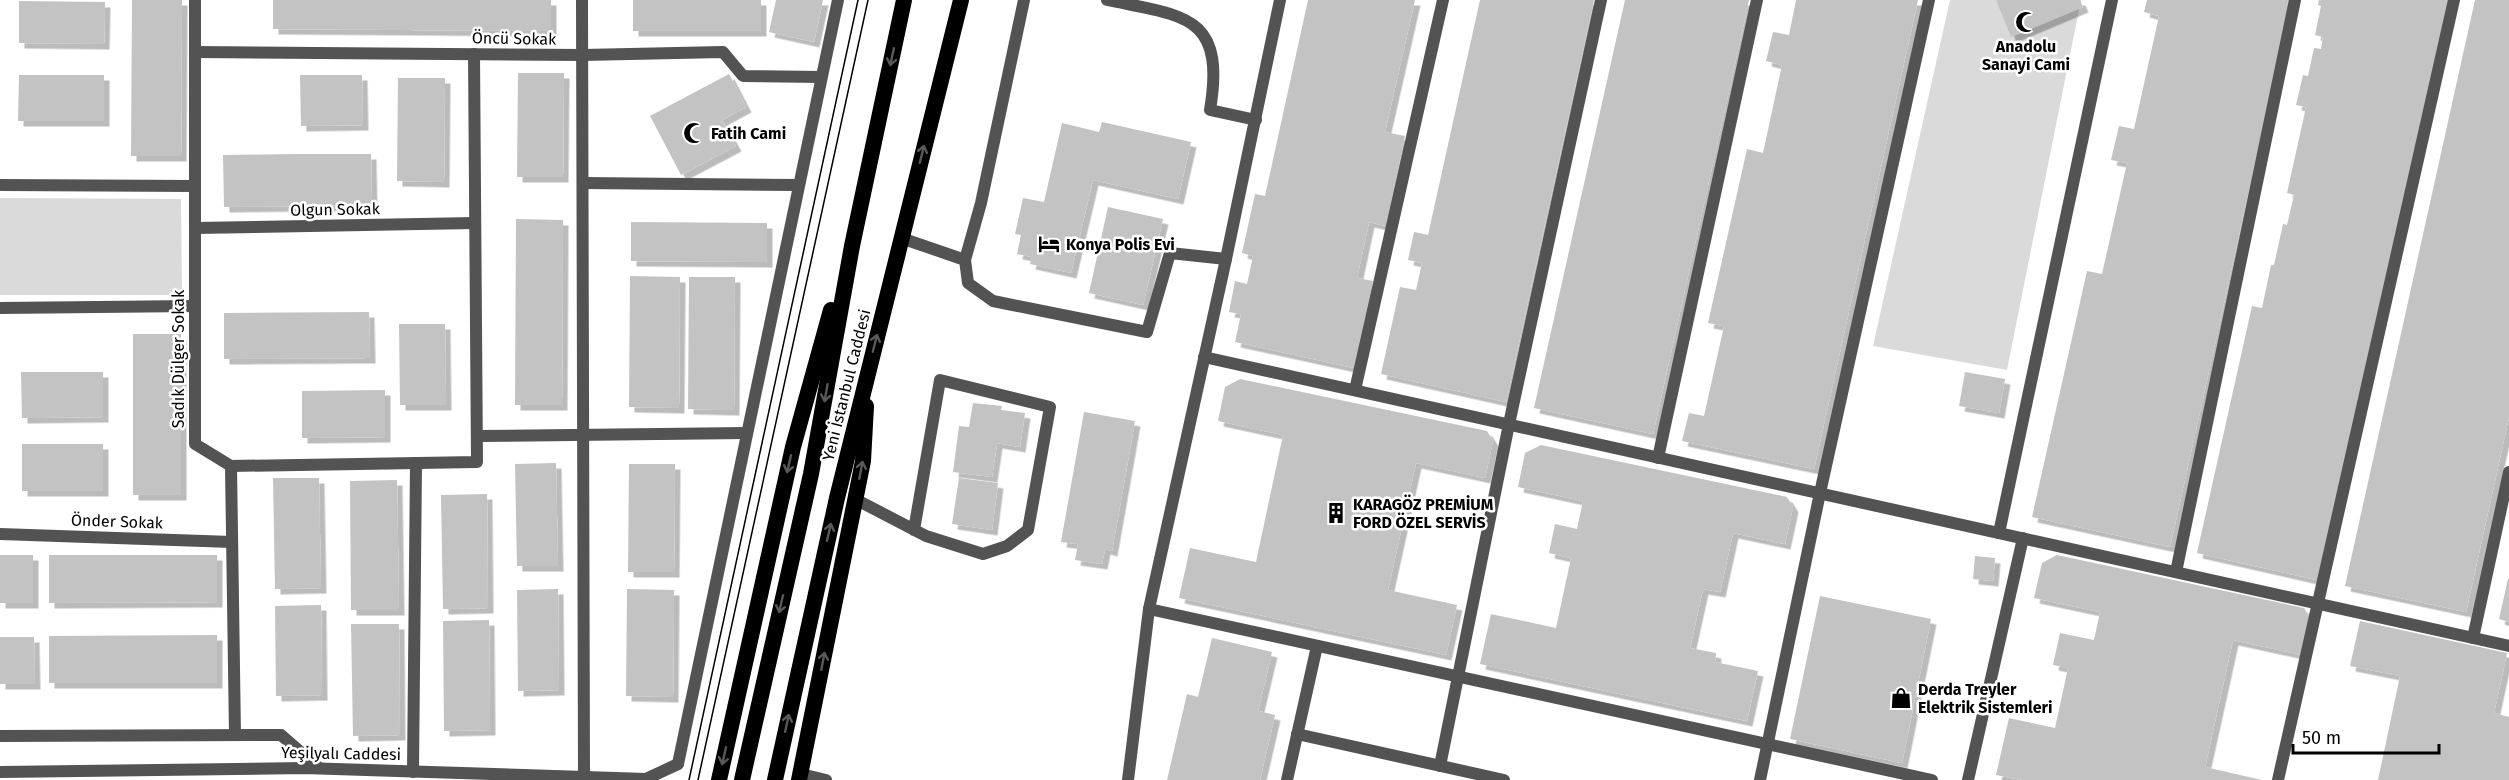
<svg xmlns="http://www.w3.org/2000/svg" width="2509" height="780" viewBox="0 0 2509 780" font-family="'Fira Sans',sans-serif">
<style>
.green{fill:#dadada}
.building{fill:#c3c3c3;filter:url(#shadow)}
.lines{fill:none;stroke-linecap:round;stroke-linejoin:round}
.minor{stroke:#535353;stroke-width:12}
.tertiary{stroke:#535353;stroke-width:12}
.trunk{stroke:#000;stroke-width:16}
.tram{stroke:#000;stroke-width:1.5}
.oneway{stroke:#595959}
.labels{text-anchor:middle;stroke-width:5;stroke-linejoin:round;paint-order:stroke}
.street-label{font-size:16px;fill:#000;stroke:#fff}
.poi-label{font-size:16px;font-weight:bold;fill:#000;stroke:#fff;text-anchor:start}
</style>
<defs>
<filter id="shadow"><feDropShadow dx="5.5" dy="5.5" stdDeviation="0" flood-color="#0004"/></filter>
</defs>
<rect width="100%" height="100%" fill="#fff"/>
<g class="green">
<path d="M 1950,0 L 2081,0 L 2007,370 L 1873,346 Z"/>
<path d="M 0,198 L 181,199 L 182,295 L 0,295 Z"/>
</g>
<g class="building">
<path d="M 132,0 L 182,0 L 181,156 L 131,156 Z"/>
<path d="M 273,0 L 551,0 L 551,31 L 273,29 Z"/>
<rect x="633" y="0" width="128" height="31"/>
<path d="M 776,0 L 823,0 L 814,42 L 769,32 Z"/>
<path d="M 1308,0 L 1415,0 L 1385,132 L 1405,136 L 1386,226 L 1369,222 L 1357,278 L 1373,281 L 1354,368 L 1235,342 L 1241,314 L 1229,312 L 1235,281 L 1247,284 L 1253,256 L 1242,253 L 1255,194 L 1265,196 Z"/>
<path d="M 1480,0 L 1594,0 L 1506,402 L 1381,374 L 1400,287 L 1416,290 L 1422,263 L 1408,260 L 1414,232 L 1428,235 Z"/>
<path d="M 1625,0 L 1749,0 L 1653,434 L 1534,408 Z"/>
<path d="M 1796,0 L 1918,0 L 1814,469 L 1682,441 L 1689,413 L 1704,416 L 1724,326 L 1708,323 L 1747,149 L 1763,153 L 1782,65 L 1766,61 L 1773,32 L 1789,35 Z"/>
<path d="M 1996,0 L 2080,0 L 2083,7 L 2011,37 Z"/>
<path d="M 2147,0 L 2291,0 L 2170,547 L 2032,517 L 2087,271 L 2102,274 L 2127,163 L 2111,160 L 2119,126 L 2134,129 L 2159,16 L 2144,12 Z"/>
<path d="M 2319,0 L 2449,0 L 2321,581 L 2197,553 L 2252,306 L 2262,308 L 2271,265 L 2274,265 L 2283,224 L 2287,225 L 2294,195 L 2287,193 L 2306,107 L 2296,105 L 2303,75 L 2308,76 L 2314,48 L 2321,49 L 2323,37 L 2315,35 L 2321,6 L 2318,5 Z"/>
<path d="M 2475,0 L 2509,0 L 2509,417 L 2466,612 L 2345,586 Z"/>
<path d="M 19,1 L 105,2 L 104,44 L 19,43 Z"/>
<path d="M 518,73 L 564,73 L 563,177 L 517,177 Z"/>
<path d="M 729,74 L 746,107 L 722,120 L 736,146 L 681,175 L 650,116 Z"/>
<path d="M 19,75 L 104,75 L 104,121 L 18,121 Z"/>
<path d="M 300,75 L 362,75 L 363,125 L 301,126 Z"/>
<path d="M 398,78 L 445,78 L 444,182 L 397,181 Z"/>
<path d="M 1102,122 L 1191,142 L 1178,199 L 1093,180 L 1071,273 L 1030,264 L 1032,257 L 1017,254 L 1021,235 L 1015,234 L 1023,198 L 1044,202 L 1062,123 L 1099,132 Z"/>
<path d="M 297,154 L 371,154 L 372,205 L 224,207 L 223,155 Z"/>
<path d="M 1108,207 L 1163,219 L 1143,305 L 1089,293 Z"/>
<path d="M 516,219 L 563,220 L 562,405 L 515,405 Z"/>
<path d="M 631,222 L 767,223 L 767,262 L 631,261 Z"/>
<path d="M 630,276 L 680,277 L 679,408 L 629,407 Z"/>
<path d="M 689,277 L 735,277 L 734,410 L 688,409 Z"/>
<path d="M 369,312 L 370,358 L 224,359 L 224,313 Z"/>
<path d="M 399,324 L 445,324 L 446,405 L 400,405 Z"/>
<rect x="133" y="334" width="48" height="161"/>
<path d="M 21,372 L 103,372 L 103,417 L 22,418 Z"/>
<path d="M 1965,372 L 2005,379 L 1999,413 L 1959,406 Z"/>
<path d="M 1240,379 L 1487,431 L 1493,441 L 1485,478 L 1416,463 L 1388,590 L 1457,605 L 1446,655 L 1179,598 L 1190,548 L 1256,562 L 1283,435 L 1218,421 L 1225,387 Z"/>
<path d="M 385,390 L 385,437 L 302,438 L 302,391 Z"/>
<path d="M 973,403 L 1002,406 L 1001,410 L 1025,413 L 1020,447 L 997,443 L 992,477 L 953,472 L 959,426 L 969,427 Z"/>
<path d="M 1084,412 L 1135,421 L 1112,551 L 1105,549 L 1102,564 L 1075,560 L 1078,544 L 1061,542 Z"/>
<rect x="22" y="444" width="81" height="47"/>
<path d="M 1541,445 L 1787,497 L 1793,507 L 1785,544 L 1733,533 L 1720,592 L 1703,589 L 1690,648 L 1716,653 L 1715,662 L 1758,671 L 1747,721 L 1480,664 L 1491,614 L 1556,628 L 1571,558 L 1549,553 L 1555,524 L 1577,529 L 1583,501 L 1518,487 L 1525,453 Z"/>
<path d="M 556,463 L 558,566 L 517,566 L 515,464 Z"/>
<path d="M 629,464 L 675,464 L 674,572 L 628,572 Z"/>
<path d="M 273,478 L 319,478 L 321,588 L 275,589 Z"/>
<path d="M 959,478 L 998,483 L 992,530 L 952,524 Z"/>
<path d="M 397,480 L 399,610 L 351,610 L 350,481 Z"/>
<path d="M 487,494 L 488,608 L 443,609 L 441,495 Z"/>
<rect x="0" y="555" width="33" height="48"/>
<path d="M 49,555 L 217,555 L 217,602 L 49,603 Z"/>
<path d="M 2057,555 L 2304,608 L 2310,618 L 2302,655 L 2233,640 L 2205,767 L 2262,780 L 2022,780 L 1996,775 L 2009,718 L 2055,728 L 2068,668 L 2053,665 L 2060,633 L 2094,640 L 2100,612 L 2034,598 L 2042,563 Z"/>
<path d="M 1975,556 L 1995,558 L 1993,581 L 1973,579 Z"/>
<path d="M 2508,579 L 2509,579 L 2509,622 L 2499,619 Z"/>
<path d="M 558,589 L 559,690 L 518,691 L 517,590 Z"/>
<path d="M 627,589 L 674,590 L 673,697 L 626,696 Z"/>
<path d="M 1820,596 L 1931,619 L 1902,763 L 1790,739 Z"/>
<path d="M 321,605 L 322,695 L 276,696 L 275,606 Z"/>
<path d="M 489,620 L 490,730 L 444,731 L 443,621 Z"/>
<path d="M 2360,621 L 2507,653 L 2494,713 L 2509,717 L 2509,780 L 2378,780 L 2400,676 L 2350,666 Z"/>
<path d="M 351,624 L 399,624 L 400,735 L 353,736 Z"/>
<path d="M 217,635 L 217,683 L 49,683 L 49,636 Z"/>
<path d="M 0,637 L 34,637 L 35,684 L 0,684 Z"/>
<path d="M 1212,638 L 1272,652 L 1258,711 L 1275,715 L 1260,780 L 1167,780 L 1187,694 L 1198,697 Z"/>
</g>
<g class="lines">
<g class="minor">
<path d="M 195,0 L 195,444 L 231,466 L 235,735"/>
<path d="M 582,0 L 584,777"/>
<path d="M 1107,0 C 1184,16 1226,14 1210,110 L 1256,120"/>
<path d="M 196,52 L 583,55 L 723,52 L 743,76 L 821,77"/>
<path d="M 583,183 L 798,185"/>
<path d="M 0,185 L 195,186"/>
<path d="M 195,228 L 475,223"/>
<path d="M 901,238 L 965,260 L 968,283 L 993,301 L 1147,332 L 1170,253 L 1226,259"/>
<path d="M 965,260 L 981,203 L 1024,0"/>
<path d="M 0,308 L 194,306"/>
<path d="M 1204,357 L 2509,646"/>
<path d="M 1355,390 L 1443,0"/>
<path d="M 477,436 L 746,433"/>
<path d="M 1658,458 L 1757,0"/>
<path d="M 231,466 L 477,462 L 474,54"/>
<path d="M 855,499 L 926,536 L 983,554 L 1007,546 L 1028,530 L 1050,407 L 940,380 L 914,530"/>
<path d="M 1999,533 L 2112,0"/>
<path d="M 0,534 L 232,542"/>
<path d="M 2176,572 L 2295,0"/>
<path d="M 1149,609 L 1932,780"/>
<path d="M 2473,638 L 2509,472"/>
<path d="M 1297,734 L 1504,780"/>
<path d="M 0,736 L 281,735 L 319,768"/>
<path d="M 678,764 L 838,0"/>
<path d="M 1440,766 L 1509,424 L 1601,0"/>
<path d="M 413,772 L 416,463"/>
<path d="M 801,774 L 826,780"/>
<path d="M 1128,780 L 1149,609 L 1226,259 L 1280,0"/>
<path d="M 1287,780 L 1317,646"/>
<path d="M 1760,780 L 1820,493 L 1929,0"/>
<path d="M 1968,780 L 2023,538"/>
<path d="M 2278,780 L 2454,0"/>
</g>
<path class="tertiary" d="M 0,772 L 304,768 L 646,779 L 678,764"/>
<g class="trunk">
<path d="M 719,780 L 793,447 L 831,310"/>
<path d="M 742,780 L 811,474 L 852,246 L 904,0"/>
<path d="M 775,780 L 837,498 L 961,0"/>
<path d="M 799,780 L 863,461 L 866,406"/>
</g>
<g class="tram">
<path d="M 689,780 L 858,0"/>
<path d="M 698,780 L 868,0"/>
</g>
</g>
<defs><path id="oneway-shaft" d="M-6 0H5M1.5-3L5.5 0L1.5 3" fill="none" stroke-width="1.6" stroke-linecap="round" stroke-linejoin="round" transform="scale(1.5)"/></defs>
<g class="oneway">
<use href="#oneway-shaft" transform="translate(892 57) rotate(102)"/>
<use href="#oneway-shaft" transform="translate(922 154) rotate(-76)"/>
<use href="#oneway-shaft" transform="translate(875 343) rotate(-76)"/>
<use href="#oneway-shaft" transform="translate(826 393) rotate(100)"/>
<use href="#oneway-shaft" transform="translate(789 464) rotate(103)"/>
<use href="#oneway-shaft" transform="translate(861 470) rotate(-79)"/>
<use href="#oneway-shaft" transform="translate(829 532) rotate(-77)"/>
<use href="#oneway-shaft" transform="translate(781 604) rotate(103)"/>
<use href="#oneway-shaft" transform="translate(823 661) rotate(-79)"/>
<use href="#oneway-shaft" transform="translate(787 723) rotate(-78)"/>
<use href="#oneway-shaft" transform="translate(724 756) rotate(103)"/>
</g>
<defs>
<symbol id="mosque-bare" viewBox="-9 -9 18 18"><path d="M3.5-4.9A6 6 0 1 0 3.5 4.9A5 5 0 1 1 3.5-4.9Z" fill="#000" stroke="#fff" stroke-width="2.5" paint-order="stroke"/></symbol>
<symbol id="hotel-bare" viewBox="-9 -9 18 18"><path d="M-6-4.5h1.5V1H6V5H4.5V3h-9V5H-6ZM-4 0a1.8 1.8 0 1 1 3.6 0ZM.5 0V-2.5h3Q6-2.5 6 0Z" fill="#000" stroke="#fff" stroke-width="2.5" paint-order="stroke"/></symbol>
<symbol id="building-bare" viewBox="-9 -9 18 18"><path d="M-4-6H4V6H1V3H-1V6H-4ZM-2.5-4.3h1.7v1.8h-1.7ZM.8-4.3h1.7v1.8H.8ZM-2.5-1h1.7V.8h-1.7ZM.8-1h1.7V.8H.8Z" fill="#000" stroke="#fff" stroke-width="2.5" paint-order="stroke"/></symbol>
<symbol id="shop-bare" viewBox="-9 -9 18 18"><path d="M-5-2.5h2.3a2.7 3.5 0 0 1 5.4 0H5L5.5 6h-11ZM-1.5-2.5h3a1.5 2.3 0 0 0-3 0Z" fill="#000" stroke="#fff" stroke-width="2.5" paint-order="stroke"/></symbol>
</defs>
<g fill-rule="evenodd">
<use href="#mosque-bare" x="2011" y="7" width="30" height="30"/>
<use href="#mosque-bare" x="679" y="118" width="30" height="30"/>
<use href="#hotel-bare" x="1034" y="229" width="30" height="30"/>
<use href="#building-bare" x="1321" y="498" width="30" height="30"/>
<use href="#shop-bare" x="1886" y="683" width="30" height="30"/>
</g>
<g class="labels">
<g class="street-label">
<text transform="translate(514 38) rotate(1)" y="6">Öncü Sokak</text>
<text transform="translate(335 209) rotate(-1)" y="6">Olgun Sokak</text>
<text transform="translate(178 359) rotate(-90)" y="6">Sadık Dülger Sokak</text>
<text transform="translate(846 385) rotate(-76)" y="6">Yeni İstanbul Caddesi</text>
<text transform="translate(117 521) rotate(2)" y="6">Önder Sokak</text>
<text transform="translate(341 753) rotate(1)" y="6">Yeşilyalı Caddesi</text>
</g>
<g class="poi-label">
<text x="2026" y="52" text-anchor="middle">Anadolu<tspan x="2026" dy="18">Sanayi Cami</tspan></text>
<text x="711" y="139">Fatih Cami</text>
<text x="1066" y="250">Konya Polis Evi</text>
<text x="1353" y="510">KARAGÖZ PREMİUM<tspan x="1353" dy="18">FORD ÖZEL SERVİS</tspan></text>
<text x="1918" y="695">Derda Treyler<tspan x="1918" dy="18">Elektrik Sistemleri</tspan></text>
</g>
</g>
<path d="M2293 744v9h146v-9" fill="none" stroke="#000000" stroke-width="3"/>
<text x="2302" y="744" font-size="18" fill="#000000" stroke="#ffffff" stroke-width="4.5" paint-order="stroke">50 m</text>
</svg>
